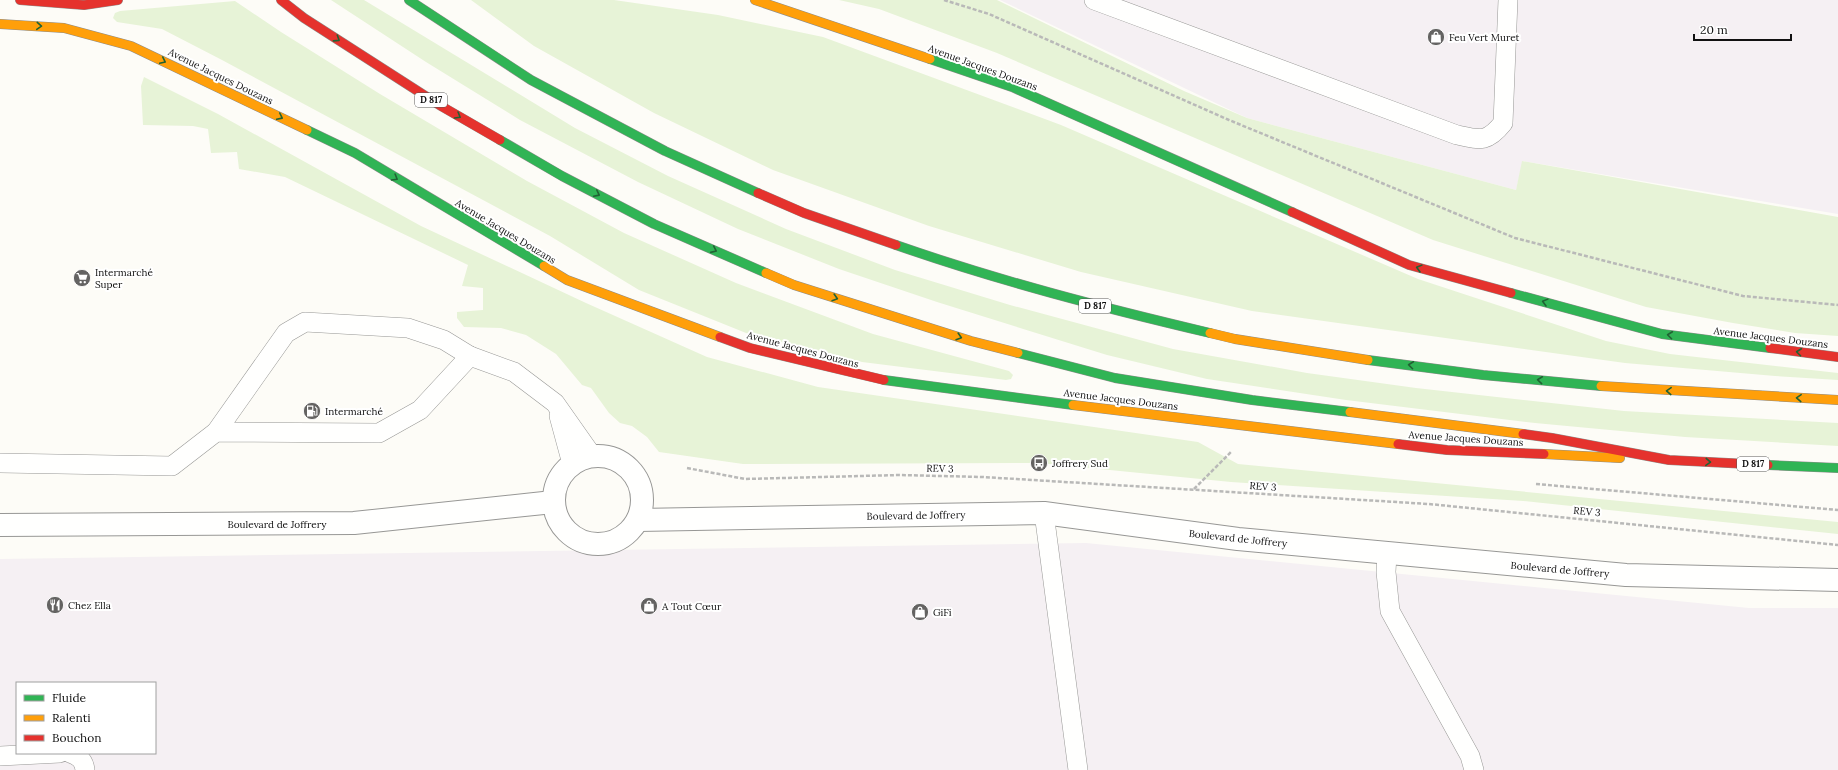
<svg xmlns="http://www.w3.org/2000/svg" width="1838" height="770" viewBox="0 0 1838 770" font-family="Lora,serif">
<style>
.industrial{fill:#f5f0f3;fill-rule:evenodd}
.green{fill:#e7f3d7}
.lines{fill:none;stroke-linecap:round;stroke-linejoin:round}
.lane-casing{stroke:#979795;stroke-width:20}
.street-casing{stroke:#979795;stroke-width:24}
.fast-casing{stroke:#8e8d8b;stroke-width:10}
.slow-casing{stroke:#8e8d8b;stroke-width:10}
.jam-casing{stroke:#8e8d8b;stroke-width:10}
.path{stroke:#b9b9b8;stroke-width:2.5;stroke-dasharray:4 2;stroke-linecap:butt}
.lane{stroke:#fffffe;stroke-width:19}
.street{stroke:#fffffe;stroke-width:22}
.fast{stroke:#30b455;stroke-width:9}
.slow{stroke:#ff9f0a;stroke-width:9}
.jam{stroke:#e5322d;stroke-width:9}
.oneway{stroke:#206233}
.labels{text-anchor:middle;stroke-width:4;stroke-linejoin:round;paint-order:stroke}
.shield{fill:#fff;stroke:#585858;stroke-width:1}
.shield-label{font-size:9px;font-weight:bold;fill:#111}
.poi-label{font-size:10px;fill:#111;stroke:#fff;text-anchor:start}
.street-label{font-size:10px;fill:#111;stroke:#fff}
</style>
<rect width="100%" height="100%" fill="#fdfcf7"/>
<g class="industrial">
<path d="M 1000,0 L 1838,0 L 1838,214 L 1523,161 L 1516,190 L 1247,118 Z"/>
<path d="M 1086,543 L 1749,608 L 1838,608 L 1838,770 L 0,770 L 0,559 ZM 17,683 L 155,683 L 155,753 L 17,753 Z"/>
</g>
<g class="green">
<path d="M 331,0 L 364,0 L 575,128 L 668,176 L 786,229 L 895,270 L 1010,305 L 1173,349 L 1307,373 L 1416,388 L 1624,411 L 1838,423 L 1838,446 L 1685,437 L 1535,423 L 1346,400 L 1207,379 L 1107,355 L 937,302 L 839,269 L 738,229 L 638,182 L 520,120 L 426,62 Z"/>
<path d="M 471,0 L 614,0 L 718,15 L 823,37 L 1061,125 L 1418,279 L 1606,341 L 1670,354 L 1838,373 L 1838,380 L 1775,376 L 1625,363 L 1252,311 L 1081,272 L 929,226 L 773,170 L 654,113 L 534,46 Z"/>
<path d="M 839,0 L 997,0 L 1184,91 L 1247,118 L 1516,190 L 1522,161 L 1838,217 L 1838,336 L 1795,333 L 1733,323 L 1646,307 L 1433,240 L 997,53 L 879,9 Z"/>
<path d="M 235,1 L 281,32 L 380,94 L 527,181 L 624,233 L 736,283 L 873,334 L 1009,371 L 1013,375 L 1011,379 L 1006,380 L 862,362 L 746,333 L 639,290 L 550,236 L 222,60 L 162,29 L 117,22 L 113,18 L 115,13 L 120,11 Z"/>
<path d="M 144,77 L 218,114 L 421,226 L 586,303 L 707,357 L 818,387 L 1198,442 L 1238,464 L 1838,522 L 1838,534 L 1523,501 L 1231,482 L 1039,463 L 743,464 L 659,452 L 647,437 L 632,426 L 620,423 L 609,413 L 591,388 L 582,385 L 556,354 L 526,335 L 501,328 L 464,327 L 457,318 L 457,312 L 483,310 L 483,288 L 462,286 L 468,265 L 285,177 L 239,169 L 237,152 L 211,153 L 208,129 L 193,126 L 143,125 L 141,86 Z"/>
</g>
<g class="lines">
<defs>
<g id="lane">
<path d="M 1094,0 L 1457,135 C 1480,140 1487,143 1503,123 L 1508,0"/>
<path d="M 559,416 L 572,464"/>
<path d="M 216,432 L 286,333 L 305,322 L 408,328 L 444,340 L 470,356"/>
<path d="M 0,463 L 172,466 L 216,432 L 379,433 L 420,410 L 470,356 L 514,372 L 555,403 L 593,457"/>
<path d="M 1044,513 L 1078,770"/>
<path d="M 1387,553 L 1386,572 L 1390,611 L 1470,756 L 1474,770"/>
<path d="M 70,753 C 79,756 84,760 85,770"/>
<path d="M 0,756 L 60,753"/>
</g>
<g id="street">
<circle cx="598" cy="500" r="44"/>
<path d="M 638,520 L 1044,513 L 1238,539 L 1626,575 L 1838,580"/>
<path d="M 0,525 L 354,523 L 553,502"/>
</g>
<g id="fast">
<path d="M 409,0 L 531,80 L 665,151 L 758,193"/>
<path d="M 930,59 L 1012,87 L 1292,212"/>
<path d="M 307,130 L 355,153 L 544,266"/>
<path d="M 500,140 L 562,176 L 654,224 L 766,273"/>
<path d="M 896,245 C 999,281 1104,308 1210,333"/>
<path d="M 1511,293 L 1662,334 L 1770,348"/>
<path d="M 1018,353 L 1115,378 L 1252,400 L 1350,412"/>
<path d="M 1368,360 L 1483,375 L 1601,386"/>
<path d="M 884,380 L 1073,405"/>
<path d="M 1768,465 L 1838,468"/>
</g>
<g id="slow">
<path d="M 755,0 L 930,59"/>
<path d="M 0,24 L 64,28 L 131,46 L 307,130"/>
<path d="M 544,266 L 567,280 L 720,337"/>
<path d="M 766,273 L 794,285 L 971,341 L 1018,353"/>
<path d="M 1210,333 L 1235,339 L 1368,360"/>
<path d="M 1601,386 L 1838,400"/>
<path d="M 1073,405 L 1398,444"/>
<path d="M 1350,412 L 1523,434"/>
<path d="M 1544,454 L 1620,458"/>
</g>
<g id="jam">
<path d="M 20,0 L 84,5 L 118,0"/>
<path d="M 281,0 L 304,18 L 441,106 L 500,140"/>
<path d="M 758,193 L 804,213 L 896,245"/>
<path d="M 1292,212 L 1409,265 L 1511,293"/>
<path d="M 720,337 L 750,348 L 884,380"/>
<path d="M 1770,348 L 1838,357"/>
<path d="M 1523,434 L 1552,438 L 1669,460 L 1768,465"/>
<path d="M 1398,444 L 1447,450 L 1544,454"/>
</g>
</defs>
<use href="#lane" class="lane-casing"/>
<use href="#street" class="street-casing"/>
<use href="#fast" class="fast-casing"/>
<use href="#slow" class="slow-casing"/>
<use href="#jam" class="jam-casing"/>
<g class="path">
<path d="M 944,0 L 989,14 L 1229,120 L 1515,238 L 1743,296 L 1838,305"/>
<path d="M 687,468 L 745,479 L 899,475 L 983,477 L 1429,504 L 1838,545"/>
<path d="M 1536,484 L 1838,510"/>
<path d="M 1194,489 L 1231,452"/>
</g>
<use href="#lane" class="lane"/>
<use href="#street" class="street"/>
<use href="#fast" class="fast"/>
<use href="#slow" class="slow"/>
<use href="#jam" class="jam"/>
</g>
<defs><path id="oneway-chevron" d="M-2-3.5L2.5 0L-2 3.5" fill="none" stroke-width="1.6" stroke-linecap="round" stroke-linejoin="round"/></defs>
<g class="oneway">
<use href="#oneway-chevron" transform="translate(39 26) rotate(4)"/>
<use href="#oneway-chevron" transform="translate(337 39) rotate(33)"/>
<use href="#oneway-chevron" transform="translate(163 61) rotate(25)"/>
<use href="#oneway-chevron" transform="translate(458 116) rotate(30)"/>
<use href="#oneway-chevron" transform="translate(280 117) rotate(26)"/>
<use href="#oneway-chevron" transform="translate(395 178) rotate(31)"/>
<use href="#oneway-chevron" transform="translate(597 194) rotate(27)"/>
<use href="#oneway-chevron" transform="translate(714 250) rotate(24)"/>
<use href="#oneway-chevron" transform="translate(1419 268) rotate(-165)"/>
<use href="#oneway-chevron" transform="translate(835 298) rotate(17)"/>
<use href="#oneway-chevron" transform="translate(1545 302) rotate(-165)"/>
<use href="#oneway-chevron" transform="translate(1670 335) rotate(-173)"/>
<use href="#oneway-chevron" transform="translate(959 337) rotate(17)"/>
<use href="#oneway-chevron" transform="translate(1799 352) rotate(-173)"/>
<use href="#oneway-chevron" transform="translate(1411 365) rotate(-173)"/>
<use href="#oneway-chevron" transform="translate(1540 380) rotate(-174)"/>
<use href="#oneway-chevron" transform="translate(1669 391) rotate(-177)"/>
<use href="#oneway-chevron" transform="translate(1799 398) rotate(-177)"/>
<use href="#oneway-chevron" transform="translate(1708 462) rotate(3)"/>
</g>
<defs>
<symbol id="shop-disc" viewBox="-11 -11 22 22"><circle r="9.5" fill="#646362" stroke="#fff"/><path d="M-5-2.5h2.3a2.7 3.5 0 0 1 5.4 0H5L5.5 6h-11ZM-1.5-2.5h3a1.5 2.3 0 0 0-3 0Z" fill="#fff"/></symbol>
<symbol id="supermarket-disc" viewBox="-11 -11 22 22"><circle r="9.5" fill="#646362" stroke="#fff"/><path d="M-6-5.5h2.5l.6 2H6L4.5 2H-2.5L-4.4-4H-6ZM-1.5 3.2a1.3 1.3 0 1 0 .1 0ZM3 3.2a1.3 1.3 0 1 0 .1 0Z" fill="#fff"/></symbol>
<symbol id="fuel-disc" viewBox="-11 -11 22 22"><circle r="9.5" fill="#646362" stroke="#fff"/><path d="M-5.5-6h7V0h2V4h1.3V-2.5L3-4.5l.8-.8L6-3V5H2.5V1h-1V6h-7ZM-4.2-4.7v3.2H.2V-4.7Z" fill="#fff"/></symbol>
<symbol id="bus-disc" viewBox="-11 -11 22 22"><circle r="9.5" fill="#646362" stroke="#fff"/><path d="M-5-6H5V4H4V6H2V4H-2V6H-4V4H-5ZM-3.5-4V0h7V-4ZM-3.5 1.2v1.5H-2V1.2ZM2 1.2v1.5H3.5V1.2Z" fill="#fff"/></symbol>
<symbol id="restaurant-disc" viewBox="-11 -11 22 22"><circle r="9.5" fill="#646362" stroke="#fff"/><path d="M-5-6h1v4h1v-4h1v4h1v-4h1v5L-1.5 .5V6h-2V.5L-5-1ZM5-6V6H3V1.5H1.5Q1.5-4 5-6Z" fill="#fff"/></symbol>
</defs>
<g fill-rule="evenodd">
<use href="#shop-disc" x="1426" y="27" width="20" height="20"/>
<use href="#supermarket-disc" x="72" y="268" width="20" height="20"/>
<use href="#fuel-disc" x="302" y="401" width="20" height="20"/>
<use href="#bus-disc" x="1029" y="453" width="20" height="20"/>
<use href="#restaurant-disc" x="45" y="595" width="20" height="20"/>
<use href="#shop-disc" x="639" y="596" width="20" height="20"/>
<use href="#shop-disc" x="910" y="602" width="20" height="20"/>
</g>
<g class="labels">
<g class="shield">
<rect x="415" y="93" width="32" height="14" rx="3"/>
<rect x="1079" y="299" width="32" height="14" rx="3"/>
<rect x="1737" y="457" width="32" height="14" rx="3"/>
</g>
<g class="shield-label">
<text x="431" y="103">D 817</text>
<text x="1095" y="309">D 817</text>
<text x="1753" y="467">D 817</text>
</g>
<g class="poi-label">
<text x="1449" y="41">Feu Vert Muret</text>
<text x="95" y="276">Intermarché<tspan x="95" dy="12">Super</tspan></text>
<text x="325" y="415">Intermarché</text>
<text x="1052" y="467">Joffrery Sud</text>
<text x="68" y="609">Chez Ella</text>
<text x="662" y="610">A Tout Cœur</text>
<text x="933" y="616">GiFi</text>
</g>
<g class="street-label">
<text transform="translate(983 67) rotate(20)" y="4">Avenue Jacques Douzans</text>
<text transform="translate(221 76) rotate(26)" y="4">Avenue Jacques Douzans</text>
<text transform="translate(506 231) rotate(31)" y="4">Avenue Jacques Douzans</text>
<text transform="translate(1771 337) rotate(7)" y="4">Avenue Jacques Douzans</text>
<text transform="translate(803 349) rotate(15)" y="4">Avenue Jacques Douzans</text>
<text transform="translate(1121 399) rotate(7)" y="4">Avenue Jacques Douzans</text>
<text transform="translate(1466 438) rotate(4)" y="4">Avenue Jacques Douzans</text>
<text transform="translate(940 468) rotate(1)" y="4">REV 3</text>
<text transform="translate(1263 486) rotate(4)" y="4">REV 3</text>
<text transform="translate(1587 511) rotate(5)" y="4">REV 3</text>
<text transform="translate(916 515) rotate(-1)" y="4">Boulevard de Joffrery</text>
<text x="277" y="528">Boulevard de Joffrery</text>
<text transform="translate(1238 538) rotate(6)" y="4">Boulevard de Joffrery</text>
<text transform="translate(1560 569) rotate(5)" y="4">Boulevard de Joffrery</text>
</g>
</g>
<rect x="16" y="682" width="140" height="72" fill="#ffffff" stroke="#a0a0a0"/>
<rect x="24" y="695" width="20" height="6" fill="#30b455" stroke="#a0a0a0"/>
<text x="52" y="702" font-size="12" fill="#111111">Fluide</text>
<rect x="24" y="715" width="20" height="6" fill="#ff9f0a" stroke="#a0a0a0"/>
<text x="52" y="722" font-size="12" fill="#111111">Ralenti</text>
<rect x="24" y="735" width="20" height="6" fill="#e5322d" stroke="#a0a0a0"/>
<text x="52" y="742" font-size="12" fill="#111111">Bouchon</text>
<path d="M1694 34v6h97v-6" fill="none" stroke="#111111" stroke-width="2"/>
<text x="1700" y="34" font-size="12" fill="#111111" stroke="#ffffff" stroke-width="3" paint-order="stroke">20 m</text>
</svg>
